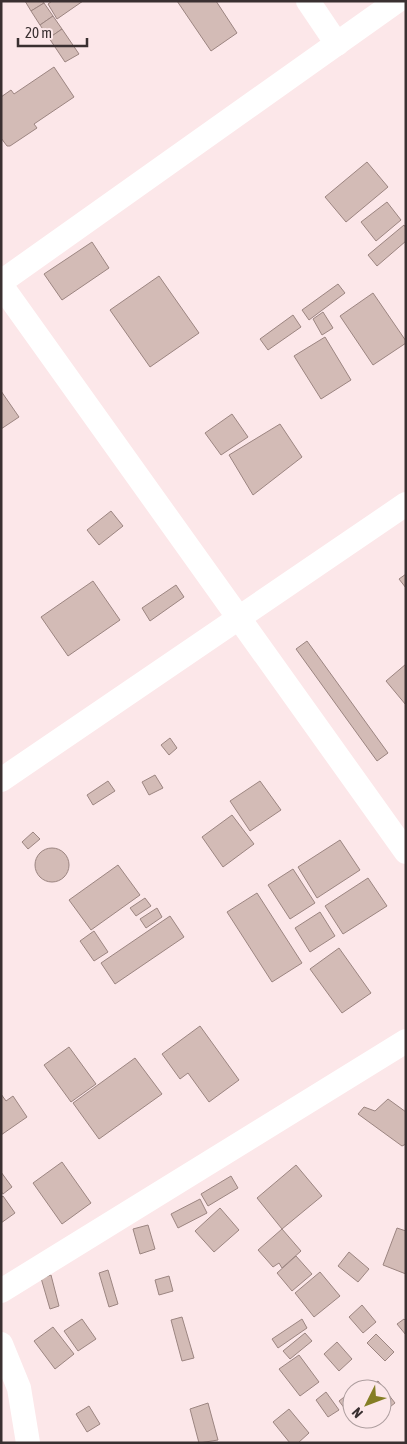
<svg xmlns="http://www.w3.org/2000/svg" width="407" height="1444" viewBox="0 0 407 1444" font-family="'Asap Condensed',sans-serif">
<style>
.building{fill:#d3bbb6;stroke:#9c8581}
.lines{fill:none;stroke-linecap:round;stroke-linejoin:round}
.minor{stroke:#fff;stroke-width:24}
</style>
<rect width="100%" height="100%" fill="#fce7e9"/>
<g class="building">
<path d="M 25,1 L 43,1 L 44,3 L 31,11 Z"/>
<path d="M 52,1 L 83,1 L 57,19 L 48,4 Z"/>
<path d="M 177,1 L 216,1 L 237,33 L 211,51 Z"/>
<path d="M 44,3 L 53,16 L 40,25 L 31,11 Z"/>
<path d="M 53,16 L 62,29 L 49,38 L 40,25 Z"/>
<path d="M 62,29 L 79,54 L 65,62 L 49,38 Z"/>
<path d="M 54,67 L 74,97 L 34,124 L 37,128 L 10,146 L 7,146 L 1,138 L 1,97 L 11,90 L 14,94 Z"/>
<path d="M 367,162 L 388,187 L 346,222 L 325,197 Z"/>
<path d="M 387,202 L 401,220 L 376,241 L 361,222 Z"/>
<path d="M 404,225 L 406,228 L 406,241 L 377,266 L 368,255 Z"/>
<path d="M 92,242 L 109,268 L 62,300 L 44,274 Z"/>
<path d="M 159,276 L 199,333 L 150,367 L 110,310 Z"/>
<path d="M 338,284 L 345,293 L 309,320 L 302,310 Z"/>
<path d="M 373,293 L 406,341 L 406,343 L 373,365 L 340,316 Z"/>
<path d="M 323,312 L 333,328 L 322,335 L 313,319 Z"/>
<path d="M 293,315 L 301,327 L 268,350 L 260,339 Z"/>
<path d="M 325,337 L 351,380 L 321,399 L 294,356 Z"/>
<path d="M 1,391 L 19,417 L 1,429 Z"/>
<path d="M 232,414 L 248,437 L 221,455 L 205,433 Z"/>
<path d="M 280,424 L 302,457 L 253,495 L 229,455 Z"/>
<path d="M 111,511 L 123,526 L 99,545 L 87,530 Z"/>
<path d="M 406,574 L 406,588 L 399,579 Z"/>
<path d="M 93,581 L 120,620 L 68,656 L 41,617 Z"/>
<path d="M 176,585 L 184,597 L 150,621 L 142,608 Z"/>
<path d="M 307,641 L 388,753 L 377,761 L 296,649 Z"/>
<path d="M 406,664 L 406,705 L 386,681 Z"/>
<path d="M 170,738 L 177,748 L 169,755 L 161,745 Z"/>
<path d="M 155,775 L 163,788 L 149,795 L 142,782 Z"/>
<path d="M 108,781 L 115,791 L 93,805 L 87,795 Z"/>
<path d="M 260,781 L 281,810 L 250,831 L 230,801 Z"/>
<path d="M 232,815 L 254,844 L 223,867 L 202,837 Z"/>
<path d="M 33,832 L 40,839 L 28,849 L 22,842 Z"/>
<path d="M 340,840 L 360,870 L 317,898 L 298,867 Z"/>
<circle cx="52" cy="865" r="17"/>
<path d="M 118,865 L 140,895 L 91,930 L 69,900 Z"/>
<path d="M 293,869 L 315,903 L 290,919 L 268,885 Z"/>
<path d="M 368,878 L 387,906 L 343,934 L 325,906 Z"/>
<path d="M 257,893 L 302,963 L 272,982 L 227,912 Z"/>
<path d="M 145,898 L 151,906 L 136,916 L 130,908 Z"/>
<path d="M 157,908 L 162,917 L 146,928 L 140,919 Z"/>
<path d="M 320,912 L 335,936 L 310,952 L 295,928 Z"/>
<path d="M 170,916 L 184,937 L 115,984 L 101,963 Z"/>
<path d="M 94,931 L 108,952 L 94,961 L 80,941 Z"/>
<path d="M 339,948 L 371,993 L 342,1013 L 310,969 Z"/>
<path d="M 200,1026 L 239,1080 L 209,1102 L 188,1073 L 180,1079 L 162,1054 Z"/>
<path d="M 69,1047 L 96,1084 L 71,1102 L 44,1065 Z"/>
<path d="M 135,1058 L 162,1094 L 99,1139 L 73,1103 Z"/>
<path d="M 1,1094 L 6,1101 L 13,1096 L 27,1117 L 1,1135 Z"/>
<path d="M 388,1099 L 406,1112 L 406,1144 L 402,1146 L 358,1114 L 364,1107 L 375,1111 Z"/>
<path d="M 62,1162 L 91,1203 L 62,1224 L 33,1183 Z"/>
<path d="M 296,1165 L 322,1196 L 282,1229 L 257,1198 Z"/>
<path d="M 1,1172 L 12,1187 L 3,1194 L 1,1191 Z"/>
<path d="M 231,1176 L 238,1188 L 208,1206 L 201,1194 Z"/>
<path d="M 3,1196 L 15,1213 L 1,1223 L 1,1198 Z"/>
<path d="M 200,1199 L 207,1213 L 178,1228 L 171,1214 Z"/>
<path d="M 220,1208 L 239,1230 L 214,1252 L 195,1231 Z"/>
<path d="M 148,1225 L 155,1249 L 140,1254 L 133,1229 Z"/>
<path d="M 397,1228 L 406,1231 L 406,1274 L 383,1265 Z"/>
<path d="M 282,1229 L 301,1251 L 282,1268 L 279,1263 L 273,1267 L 258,1250 Z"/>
<path d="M 349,1252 L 369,1269 L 358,1282 L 338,1266 Z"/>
<path d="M 296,1256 L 312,1274 L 292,1291 L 277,1273 Z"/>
<path d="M 108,1270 L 118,1304 L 109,1307 L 99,1273 Z"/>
<path d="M 320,1272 L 340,1296 L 314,1317 L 295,1293 Z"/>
<path d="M 51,1275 L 59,1306 L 50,1309 L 41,1278 Z"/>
<path d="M 169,1276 L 173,1291 L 159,1295 L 155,1280 Z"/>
<path d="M 362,1305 L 376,1322 L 363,1333 L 349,1317 Z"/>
<path d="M 182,1317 L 194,1358 L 182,1361 L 171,1320 Z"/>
<path d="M 82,1319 L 96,1339 L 78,1351 L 64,1331 Z"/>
<path d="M 302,1319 L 307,1328 L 278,1348 L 272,1339 Z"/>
<path d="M 404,1319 L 406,1321 L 406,1335 L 397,1324 Z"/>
<path d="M 53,1327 L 74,1354 L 55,1369 L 34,1341 Z"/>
<path d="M 305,1333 L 312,1341 L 290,1359 L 283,1351 Z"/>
<path d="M 376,1334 L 394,1352 L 385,1361 L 367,1343 Z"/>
<path d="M 337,1342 L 352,1359 L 339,1371 L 324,1354 Z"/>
<path d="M 299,1355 L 319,1382 L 300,1396 L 279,1369 Z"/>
<path d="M 378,1381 L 395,1403 L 382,1413 L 382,1389 L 367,1389 Z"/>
<path d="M 352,1391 L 352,1410 L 348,1413 L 339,1401 Z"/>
<path d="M 326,1392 L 339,1410 L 328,1417 L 316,1400 Z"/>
<path d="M 208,1403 L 218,1440 L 199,1443 L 190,1409 Z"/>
<path d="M 89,1406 L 100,1424 L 87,1432 L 76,1414 Z"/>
<path d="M 289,1409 L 309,1433 L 298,1443 L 290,1443 L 273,1422 Z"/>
<path d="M 360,1419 L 374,1419 L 365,1426 Z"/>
</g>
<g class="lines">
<g class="minor">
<path d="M 308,1 L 337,44"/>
<path d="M 1,282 L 397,1"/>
<path d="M 1,285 L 406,852"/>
<path d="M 1,780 L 406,504"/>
<path d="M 1,1291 L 406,1041"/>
<path d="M 1,1344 L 19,1388 L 28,1443"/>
</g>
</g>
<rect width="407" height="1444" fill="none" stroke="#3a3031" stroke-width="5"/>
<g transform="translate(367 1404) rotate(228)"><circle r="24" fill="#fce7e9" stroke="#ae9e9f"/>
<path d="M0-4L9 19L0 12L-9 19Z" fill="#857e25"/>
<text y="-8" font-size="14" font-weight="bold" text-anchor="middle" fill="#3a3031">N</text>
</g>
<path d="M18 38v8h69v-8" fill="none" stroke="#3a3031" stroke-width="2.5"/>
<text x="25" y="38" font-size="15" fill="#3a3031" stroke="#fce7e9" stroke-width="4" paint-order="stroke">20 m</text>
</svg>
